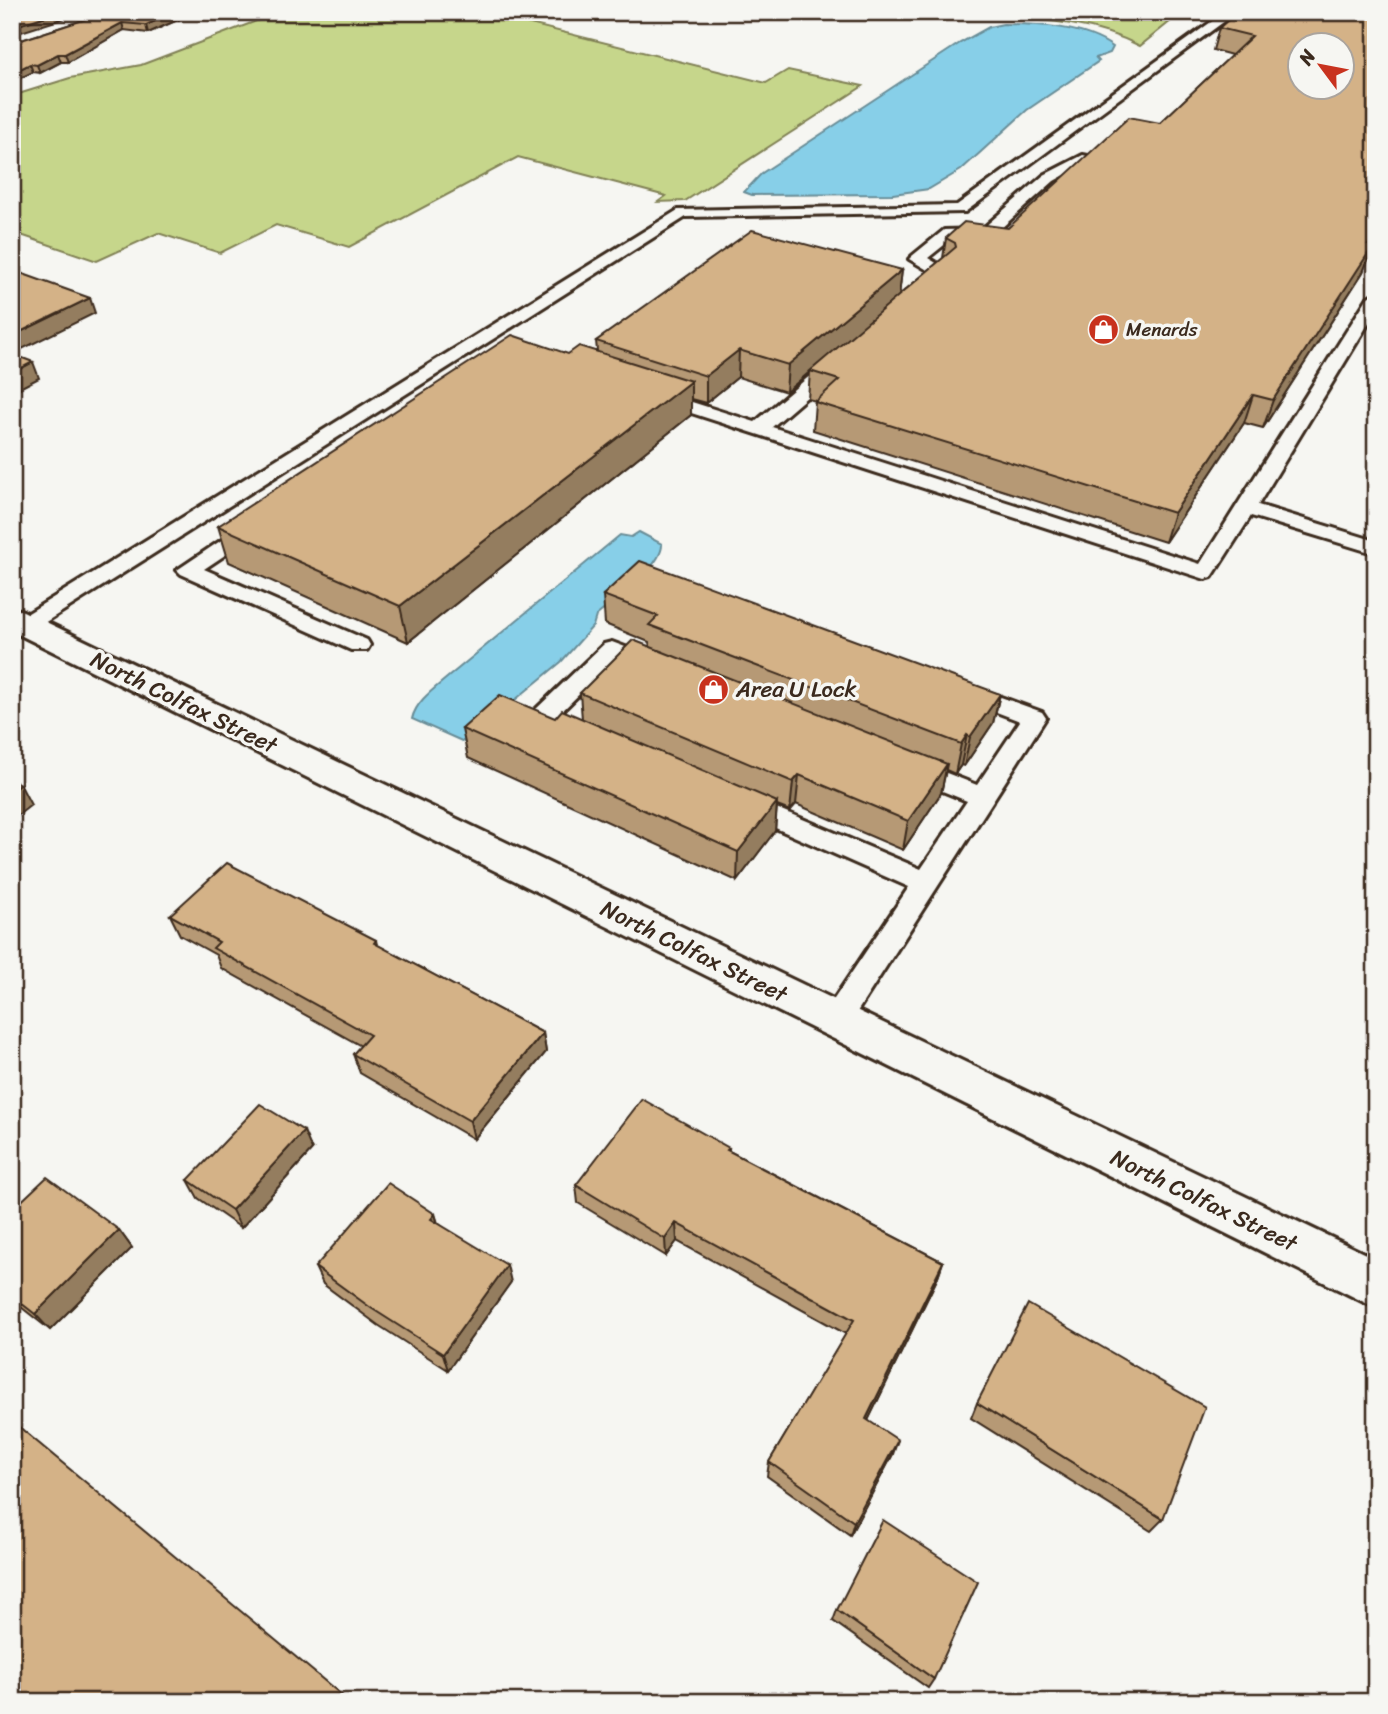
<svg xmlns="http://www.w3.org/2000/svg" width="1388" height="1714" viewBox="0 0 1388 1714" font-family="Sriracha,sans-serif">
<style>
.green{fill:#c6d68b;stroke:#808054;stroke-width:2}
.water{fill:#87cfe8;stroke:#698d97;stroke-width:2}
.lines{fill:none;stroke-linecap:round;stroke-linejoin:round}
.lane-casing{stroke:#3b2a1e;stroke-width:6}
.secondary-casing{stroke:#3b2a1e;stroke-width:6}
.lane{fill:#f6f6f2;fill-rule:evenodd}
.secondary{fill:#f6f6f2;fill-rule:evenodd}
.wall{fill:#b69974;stroke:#3b2a1e;stroke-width:2}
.shaded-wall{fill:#947d5e;stroke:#3b2a1e;stroke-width:2}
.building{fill:#d4b287;stroke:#3b2a1e;stroke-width:2;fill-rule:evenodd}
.labels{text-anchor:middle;stroke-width:7;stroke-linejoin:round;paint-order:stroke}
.far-poi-label{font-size:19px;fill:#3b2a1e;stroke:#f6f6f2;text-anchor:start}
.poi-label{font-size:23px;fill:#3b2a1e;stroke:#f6f6f2;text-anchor:start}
.street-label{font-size:23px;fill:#3b2a1e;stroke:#f6f6f2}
</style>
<rect width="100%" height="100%" fill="#f6f6f2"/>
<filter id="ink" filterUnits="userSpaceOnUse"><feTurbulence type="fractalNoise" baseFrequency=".0143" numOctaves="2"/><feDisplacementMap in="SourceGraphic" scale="14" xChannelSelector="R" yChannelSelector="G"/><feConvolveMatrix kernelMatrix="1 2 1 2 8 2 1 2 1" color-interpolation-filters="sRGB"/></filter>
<g filter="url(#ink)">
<g class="green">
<path d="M 280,12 L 482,12 L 766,83 L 788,70 L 863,86 L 685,201 L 658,202 L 666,196 L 518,157 L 349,247 L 276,225 L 220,253 L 158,233 L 97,261 L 12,232 L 12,96 L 70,78 L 141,65 Z"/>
<path d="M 1004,12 L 1182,12 L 1140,46 C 1095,23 1045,19 996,18 Z"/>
</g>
<g class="water">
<path d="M 1003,24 C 1039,24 1084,26 1113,47 L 1110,53 L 1096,58 L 1099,61 L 1027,110 L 961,170 L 929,189 L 893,194 L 752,195 L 744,192 L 762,173 L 960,43 L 989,27 Z"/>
<path d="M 639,532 L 662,544 C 663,566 612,602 596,616 L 593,626 L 561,662 L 509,705 L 506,704 L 464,742 L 412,719 C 416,701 434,689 448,677 L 620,535 L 631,537 Z"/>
</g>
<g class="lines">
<defs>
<g id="lane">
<path d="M 1225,12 L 1237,12 L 965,212 L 686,217 L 33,630 L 17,630 L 14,625 L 17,620 L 678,210 L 957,205 Z"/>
<path d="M 1083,155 L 1088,156 L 1088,162 L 1054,181 L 991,237 L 953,238 L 928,258 L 950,271 L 930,289 L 918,289 L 916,286 L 931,272 L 909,259 L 912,256 L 944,230 L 982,229 L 1044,175 Z"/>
<path d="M 1376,292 L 1376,311 L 1258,505 L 1376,541 L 1376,554 L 1251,516 L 1212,577 L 1205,579 L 651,400 L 648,396 L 657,391 L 755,422 L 831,358 L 843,358 L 846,362 L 843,366 L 772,427 L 1200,564 L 1368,297 Z"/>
<path d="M 254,521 L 261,523 L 264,527 L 261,531 L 204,569 L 367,640 L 370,645 L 367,650 L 351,650 L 181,574 L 177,570 L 247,523 Z"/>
<path d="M 612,642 L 660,660 L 663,665 L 660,670 L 652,672 L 615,659 L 558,715 L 579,723 L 583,729 L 579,735 L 571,737 L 534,723 L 530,717 L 534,711 L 604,644 Z"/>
<path d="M 965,684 L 1042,712 L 1046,718 L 846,1029 L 836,1032 L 826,1029 L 821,1020 L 826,1011 L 909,887 L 735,810 L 731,804 L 735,798 L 744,795 L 753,798 L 921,869 L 967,801 L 903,775 L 900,769 L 903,763 L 912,760 L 921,763 L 977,785 L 1020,721 L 957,697 L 953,692 L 957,687 Z"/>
</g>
<path id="secondary" d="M 12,608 L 23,611 L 1376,1259 L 1376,1308 L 12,631 Z"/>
</defs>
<use href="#lane" class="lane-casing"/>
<use href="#secondary" class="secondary-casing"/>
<use href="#lane" class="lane"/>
<use href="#secondary" class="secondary"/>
</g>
<g class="wall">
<path d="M 108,12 L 204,12 L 197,16 L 189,15 L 148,33 L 124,30 L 68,62 L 61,62 L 40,73 L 33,72 L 12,82 L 12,43 Z"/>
<path d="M 1237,12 L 1376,244 L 1372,250 L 1363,272 L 1263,428 L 1244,423 L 1165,542 L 813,430 L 815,402 L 816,401 L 808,399 L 810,372 L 786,392 L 738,377 L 706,403 L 691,399 L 691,415 L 408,642 L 229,562 L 218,526 L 568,354 L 597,351 L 596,341 L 902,270 L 899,295 L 943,258 L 946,238 L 1008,228 L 1160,123 L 1232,55 L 1213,50 L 1219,28 Z"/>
<path d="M 603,595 L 1000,694 L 993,723 L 964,766 L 961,765 L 955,774 L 946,770 L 941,793 L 903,850 L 796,804 L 790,811 L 777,806 L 775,831 L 737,881 L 468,758 L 462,729 L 555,718 L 582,719 L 580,693 L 650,647 L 649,642 L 605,624 Z"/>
<path d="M 170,915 L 376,940 L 377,945 L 543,1033 L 546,1052 L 474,1139 L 360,1073 L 353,1054 L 361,1046 L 221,968 L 216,955 L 180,935 Z"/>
<path d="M 729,1148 L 729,1151 L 943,1262 L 937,1279 L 868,1420 L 893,1454 L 850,1535 L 767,1476 L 769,1462 L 846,1334 L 677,1241 L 666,1256 L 578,1203 L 576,1185 Z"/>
<path d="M 312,1150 L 241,1228 L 198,1198 L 188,1180 Z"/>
<path d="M 12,1210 L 119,1230 L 132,1248 L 50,1330 L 12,1300 Z"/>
<path d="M 435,1214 L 438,1223 L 511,1282 L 448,1370 L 378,1325 L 323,1284 L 315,1267 Z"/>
<path d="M 977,1403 L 1163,1519 L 1151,1531 L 971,1418 Z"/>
<path d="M 837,1610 L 934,1679 L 928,1688 L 833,1621 Z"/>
</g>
<g class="shaded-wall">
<path d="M 58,12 L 84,12 L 12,35 L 12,27 Z"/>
<path d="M 176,12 L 189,12 L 189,15 L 148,33 L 146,25 Z"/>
<path d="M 122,23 L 124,30 L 68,62 L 65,54 Z"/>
<path d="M 58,54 L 61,62 L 40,73 L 37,65 Z"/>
<path d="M 30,64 L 33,72 L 12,82 L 12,73 Z"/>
<path d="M 1376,233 L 1376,244 L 1372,250 L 1363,272 L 1263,428 L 1273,400 Z"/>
<path d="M 902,270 L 899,296 L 786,392 L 788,365 Z"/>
<path d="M 90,298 L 95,313 L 12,354 L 12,336 Z"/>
<path d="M 739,350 L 738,377 L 706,403 L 706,376 Z"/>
<path d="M 33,362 L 39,378 L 12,392 L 12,373 Z"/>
<path d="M 691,381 L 691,415 L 408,642 L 400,606 Z"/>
<path d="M 1253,395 L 1244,423 L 1165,542 L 1174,513 Z"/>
<path d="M 1000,694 L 993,723 L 964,766 L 970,737 Z"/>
<path d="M 967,735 L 961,765 L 955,774 L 961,744 Z"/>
<path d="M 947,764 L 941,793 L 903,850 L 908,821 Z"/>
<path d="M 799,775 L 796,804 L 790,811 L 793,782 Z"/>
<path d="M 20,784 L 31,805 L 12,820 L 12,791 Z"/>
<path d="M 777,802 L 775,831 L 737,881 L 738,852 Z"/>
<path d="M 543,1033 L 546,1052 L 474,1139 L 470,1121 Z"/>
<path d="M 304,1131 L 312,1150 L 241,1228 L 232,1210 Z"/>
<path d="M 435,1214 L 440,1232 L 431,1219 Z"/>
<path d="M 676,1223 L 677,1241 L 666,1256 L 665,1239 Z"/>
<path d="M 119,1230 L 132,1248 L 50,1330 L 35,1314 Z"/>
<path d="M 943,1262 L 937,1279 L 862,1433 L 866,1419 Z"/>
<path d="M 507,1265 L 511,1282 L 448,1370 L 443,1354 Z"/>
<path d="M 898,1440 L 893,1454 L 850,1535 L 854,1522 Z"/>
</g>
<g class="building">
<path d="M 12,12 L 58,12 L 12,27 Z"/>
<path d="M 108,12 L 176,12 L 146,25 L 122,23 L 65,54 L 58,54 L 37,65 L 30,64 L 12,73 L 12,43 Z"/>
<path d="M 1237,12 L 1376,13 L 1376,233 L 1368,245 L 1373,246 L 1273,400 L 1253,395 L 1174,513 L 815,402 L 839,380 L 810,371 L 956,247 L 955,243 L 946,238 L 964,222 L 1008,228 L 1129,117 L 1160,123 L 1252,36 L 1219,28 ZM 1300,46 L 1342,46 L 1342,88 L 1300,88 Z"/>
<path d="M 752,230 L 902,270 L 788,365 L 739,350 L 706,376 L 596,341 Z"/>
<path d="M 12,270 L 90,298 L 12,336 Z"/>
<path d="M 512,335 L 568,354 L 579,346 L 691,381 L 400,606 L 218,526 Z"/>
<path d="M 12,354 L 33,362 L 12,373 Z"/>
<path d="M 640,561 L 1000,694 L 970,737 L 967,735 L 961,744 L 649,625 L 658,616 L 603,595 Z"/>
<path d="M 633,640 L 947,764 L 908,821 L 799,775 L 793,782 L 580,693 Z"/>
<path d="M 500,695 L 555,718 L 562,710 L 777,802 L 738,852 L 462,729 Z"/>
<path d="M 12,780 L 20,784 L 12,791 Z"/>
<path d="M 227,863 L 376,940 L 374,943 L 543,1033 L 470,1121 L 353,1054 L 370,1035 L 213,948 L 219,942 L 170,915 Z"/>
<path d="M 642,1099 L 729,1148 L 727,1150 L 943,1262 L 866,1419 L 898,1440 L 854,1522 L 769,1462 L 854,1320 L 676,1223 L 665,1239 L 576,1185 Z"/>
<path d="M 260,1104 L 304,1131 L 232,1210 L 188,1180 Z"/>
<path d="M 47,1177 L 119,1230 L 35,1314 L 12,1296 L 12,1210 Z"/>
<path d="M 388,1183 L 435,1214 L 431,1219 L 507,1265 L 443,1354 L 371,1308 L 315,1267 Z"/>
<path d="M 1028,1304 L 1205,1407 L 1163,1519 L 977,1403 Z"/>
<path d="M 12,1421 L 350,1702 L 12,1702 Z"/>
<path d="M 883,1520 L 978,1582 L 934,1679 L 837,1610 Z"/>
</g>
</g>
<defs>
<symbol id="shop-disc" viewBox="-11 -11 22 22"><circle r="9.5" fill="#c8321e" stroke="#f6f6f2"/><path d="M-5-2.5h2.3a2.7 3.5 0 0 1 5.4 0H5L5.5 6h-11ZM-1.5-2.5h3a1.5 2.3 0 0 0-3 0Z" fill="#fff"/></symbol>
</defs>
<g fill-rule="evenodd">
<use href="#shop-disc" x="1086" y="312" width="35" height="35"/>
<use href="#shop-disc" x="696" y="672" width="35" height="35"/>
</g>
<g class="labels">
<g class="far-poi-label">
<text x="1126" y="336">Menards</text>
</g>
<g class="poi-label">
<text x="736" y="697">Area U Lock</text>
</g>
<g class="street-label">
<text transform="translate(184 702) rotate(26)" y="8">North Colfax Street</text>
<text transform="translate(694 951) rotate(26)" y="8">North Colfax Street</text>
<text transform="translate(1204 1200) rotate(26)" y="8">North Colfax Street</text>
</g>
</g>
<rect width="1388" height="1714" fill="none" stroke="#f6f6f2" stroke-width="42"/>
<rect x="21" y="21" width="1346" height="1672" fill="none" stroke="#3b2a1e" stroke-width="2.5" filter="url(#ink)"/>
<g transform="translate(1321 66) rotate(302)"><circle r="33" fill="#f6f6f2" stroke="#aba49d" stroke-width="2"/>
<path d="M0-5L12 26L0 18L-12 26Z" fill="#c8321e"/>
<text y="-10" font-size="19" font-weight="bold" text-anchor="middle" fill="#3b2a1e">N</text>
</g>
</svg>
